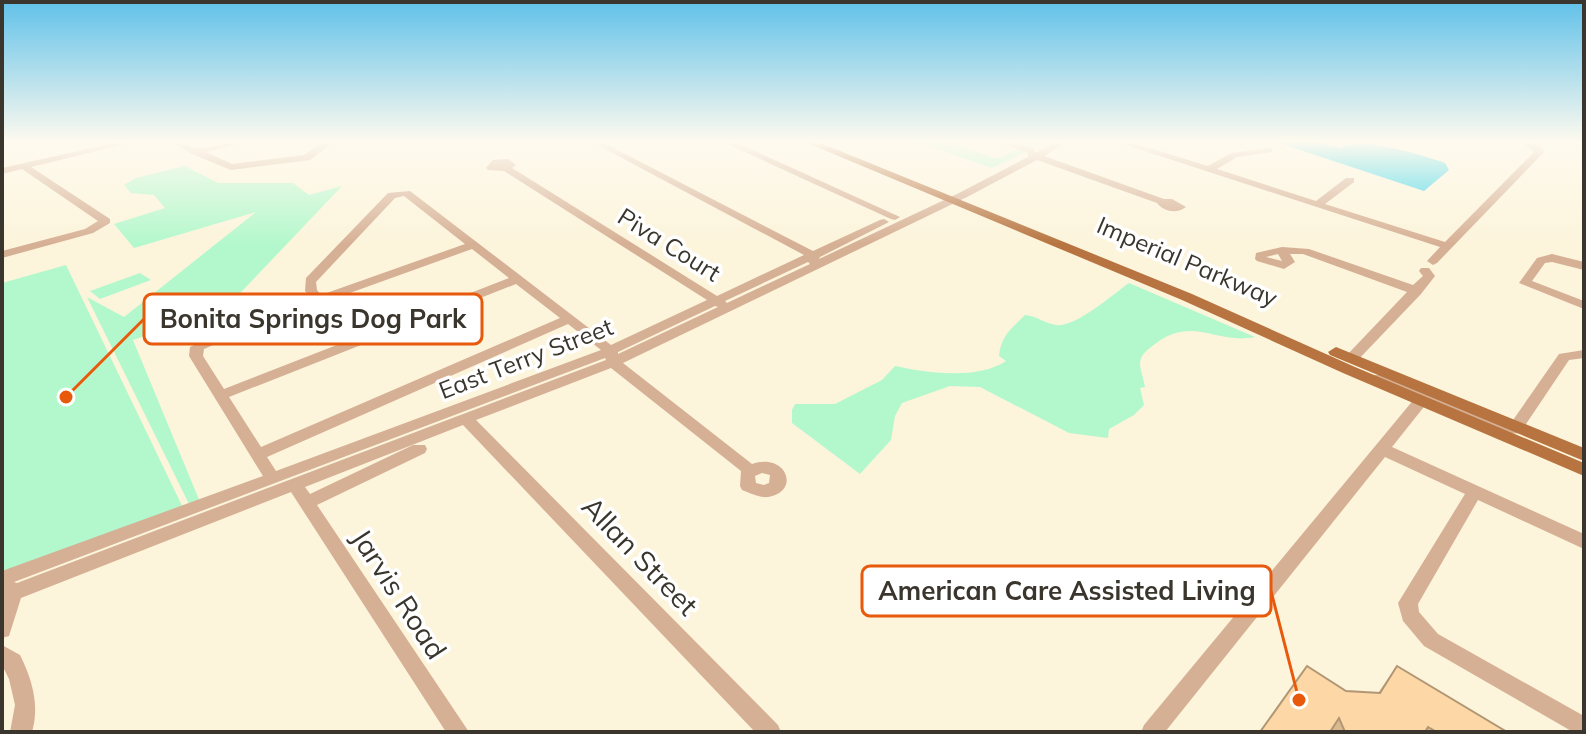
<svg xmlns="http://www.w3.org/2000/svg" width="1586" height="734" viewBox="0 0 1586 734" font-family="Mulish,sans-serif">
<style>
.green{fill:#b3f8cc}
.water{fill:#35d4ea}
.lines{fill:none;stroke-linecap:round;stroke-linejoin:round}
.minor{fill:#d6b095;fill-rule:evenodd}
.major{fill:#b77440;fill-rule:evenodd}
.wall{fill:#dab98e}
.building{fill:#fdd7a5;stroke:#b19674;stroke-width:2}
.labels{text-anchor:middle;stroke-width:7;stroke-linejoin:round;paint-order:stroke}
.street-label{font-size:24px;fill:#3a362d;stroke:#fff}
.near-street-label{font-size:28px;fill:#3a362d;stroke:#fff}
.leader{fill:none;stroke:#e8590c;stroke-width:3}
.callout-dot{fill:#e8590c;stroke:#fff;stroke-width:3}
.callout{fill:#fff;stroke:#e8590c;stroke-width:3}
.callout-label{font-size:26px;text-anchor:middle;font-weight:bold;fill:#3a362d}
</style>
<rect width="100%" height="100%" fill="#fcf4db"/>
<g class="green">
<path d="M 917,142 L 948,142 L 996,159 L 1036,142 L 1045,142 L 992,168 Z"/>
<path d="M 185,166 L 218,183 L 293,183 L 309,195 L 342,186 L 226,308 L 133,340 L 200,502 L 190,506 L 87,297 L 124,317 L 256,212 L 134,248 L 114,224 L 165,208 L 154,195 L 131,193 L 124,185 L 136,178 Z"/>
<path d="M 66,265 L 185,512 L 2,579 L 2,283 Z"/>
<path d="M 140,273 L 151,280 L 100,299 L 90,291 Z"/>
<path d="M 1129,283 L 1255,337 C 1216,345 1193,315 1155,344 C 1149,349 1141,353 1140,363 C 1140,370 1144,380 1145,387 L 1140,388 L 1144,405 L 1134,415 L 1109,429 L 1108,438 L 1069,433 L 980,387 L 950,386 L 902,403 L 895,416 L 891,440 L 860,474 L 792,423 L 792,410 L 795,404 L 835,404 L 882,380 L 895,366 C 928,373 977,380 1006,361 L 999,356 C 1001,336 1011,329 1025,315 C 1037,316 1044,323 1056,325 C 1075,328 1112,295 1129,283 Z"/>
</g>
<path class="water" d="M 1276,142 L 1314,142 L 1341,148 C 1357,135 1425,156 1445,163 L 1449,170 L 1424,191 Z"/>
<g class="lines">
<g class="minor">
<path d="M 118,142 L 134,142 L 31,167 L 110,219 L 110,223 L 93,233 L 2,258 L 2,251 L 85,229 L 98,221 L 22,169 L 2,174 L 2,168 Z"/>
<path d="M 172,142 C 184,142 189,148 198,148 C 207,149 226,142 239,142 L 238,144 L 206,152 L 232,164 L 304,155 L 323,142 L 334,142 L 310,160 L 231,170 L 192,154 Z"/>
<path d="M 592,142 L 602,142 L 813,251 L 880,220 L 884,219 L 889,222 L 820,257 L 819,259 L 959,193 L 1028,157 L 1028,153 L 999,142 L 1011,142 L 1034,149 L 1035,153 L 1057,142 L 1067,142 L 1044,156 L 1164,199 L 1172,199 L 1186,207 C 1177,214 1164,212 1157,203 L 1037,160 L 967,197 L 623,363 L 752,464 C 787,452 801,492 768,497 C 760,498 750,493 742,490 L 740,486 L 741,471 L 611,368 L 476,420 L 778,725 L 781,732 L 755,732 L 463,425 L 305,487 L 310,494 L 413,445 L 425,445 L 427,449 L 425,453 L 317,505 L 469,732 L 446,732 L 291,492 L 21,598 L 9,636 L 2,638 L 2,571 L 263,476 L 189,356 L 190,347 L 240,323 L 311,298 L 305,291 L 306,278 L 388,193 L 410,191 L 611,345 L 707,300 L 504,171 L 488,170 L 486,168 L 493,160 L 508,159 L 516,165 L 512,168 L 717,296 L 804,255 ZM 404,196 L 465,244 L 321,295 L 317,290 L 316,282 L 395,198 ZM 472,249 L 509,278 L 224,389 L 203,356 L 204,349 L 250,329 ZM 808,262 L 810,264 L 727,303 L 725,301 ZM 516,284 L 560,318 L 261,447 L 229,397 ZM 715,306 L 718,307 L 618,354 L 618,352 ZM 568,324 L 601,350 L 276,471 L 267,457 ZM 605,358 L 606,360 L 17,583 L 14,582 ZM 762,473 L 770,475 L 769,483 L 764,485 L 756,483 L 755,476 Z"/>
<path d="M 723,142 L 735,142 L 900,217 L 895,220 L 891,219 Z"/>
<path d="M 1117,142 L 1130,142 L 1208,166 L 1231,153 L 1272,148 L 1272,152 L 1237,157 L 1217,169 L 1316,201 L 1346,178 L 1354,178 L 1354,182 L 1325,204 L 1445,242 L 1534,152 L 1521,142 L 1532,142 L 1540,145 L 1544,152 L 1437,263 L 1433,265 L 1427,261 L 1440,247 Z"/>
<path d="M 1282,247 L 1309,249 L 1413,285 L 1423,276 L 1419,271 L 1421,268 L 1429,268 L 1435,276 L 1421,294 L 1356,362 L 1346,362 L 1344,359 L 1346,356 L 1407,292 L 1303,254 L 1290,254 L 1295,262 L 1284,269 L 1257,261 L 1255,259 L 1256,253 ZM 1278,254 L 1282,261 L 1266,257 Z"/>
<path d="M 1552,254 L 1584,262 L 1584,270 L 1552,262 L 1545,263 L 1532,281 L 1584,301 L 1584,309 L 1519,283 L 1537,258 Z"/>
<path d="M 1584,350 L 1584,358 L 1569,360 L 1520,433 C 1496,437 1450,413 1427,403 L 1392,447 L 1584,534 L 1584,549 L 1478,500 L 1418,604 L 1419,612 L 1438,634 L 1584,716 L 1584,732 L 1573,732 L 1424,646 L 1403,621 L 1398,603 L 1465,494 L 1385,457 L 1165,732 L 1141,732 L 1144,725 L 1415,398 L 1372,381 L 1370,378 L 1372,375 L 1382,375 L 1494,419 L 1511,423 L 1559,354 Z"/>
<path d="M 2,645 L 20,655 C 32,679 40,706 32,732 L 10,732 L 15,705 L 9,679 L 2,665 Z"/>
</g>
<g class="major">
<path d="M 805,142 L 818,142 L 1192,294 L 1355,367 L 1584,463 L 1584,476 L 1343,373 L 1182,300 Z"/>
<path d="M 1336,347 L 1584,448 L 1584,461 L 1330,355 L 1328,352 Z"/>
</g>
</g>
<path class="wall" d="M 1397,666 L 1507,732 L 1260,732 L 1346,691 L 1378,693 Z"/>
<path class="building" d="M 1307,666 L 1346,691 L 1380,693 L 1397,666 L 1507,732 L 1437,732 L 1428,727 L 1425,732 L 1345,732 L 1339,718 L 1330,732 L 1260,732 Z"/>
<linearGradient id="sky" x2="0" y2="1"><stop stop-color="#60c1e9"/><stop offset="0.58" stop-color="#fefaef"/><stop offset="1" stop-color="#fefaef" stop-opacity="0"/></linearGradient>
<rect width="1586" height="244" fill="url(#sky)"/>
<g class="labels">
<g class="street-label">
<text transform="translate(669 245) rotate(32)" y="8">Piva Court</text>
<text transform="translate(1187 262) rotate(23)" y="8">Imperial Parkway</text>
<text transform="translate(526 359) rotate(-21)" y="8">East Terry Street</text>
</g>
<g class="near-street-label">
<text transform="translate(640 556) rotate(46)" y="10">Allan Street</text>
<text transform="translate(399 594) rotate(57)" y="10">Jarvis Road</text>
</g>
</g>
<path class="leader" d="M66 397L144 319M1299 700L1271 591"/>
<g class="callout-dot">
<circle cx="66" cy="397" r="8"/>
<circle cx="1299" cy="700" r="8"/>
</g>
<g class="callout">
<rect x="144" y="294" width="338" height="50" rx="8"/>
<rect x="862" y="566" width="409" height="50" rx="8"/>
</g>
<g class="callout-label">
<text x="313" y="328">Bonita Springs Dog Park</text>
<text x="1067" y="600">American Care Assisted Living</text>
</g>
<rect width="1586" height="734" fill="none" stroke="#3a362d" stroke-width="8"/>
</svg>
